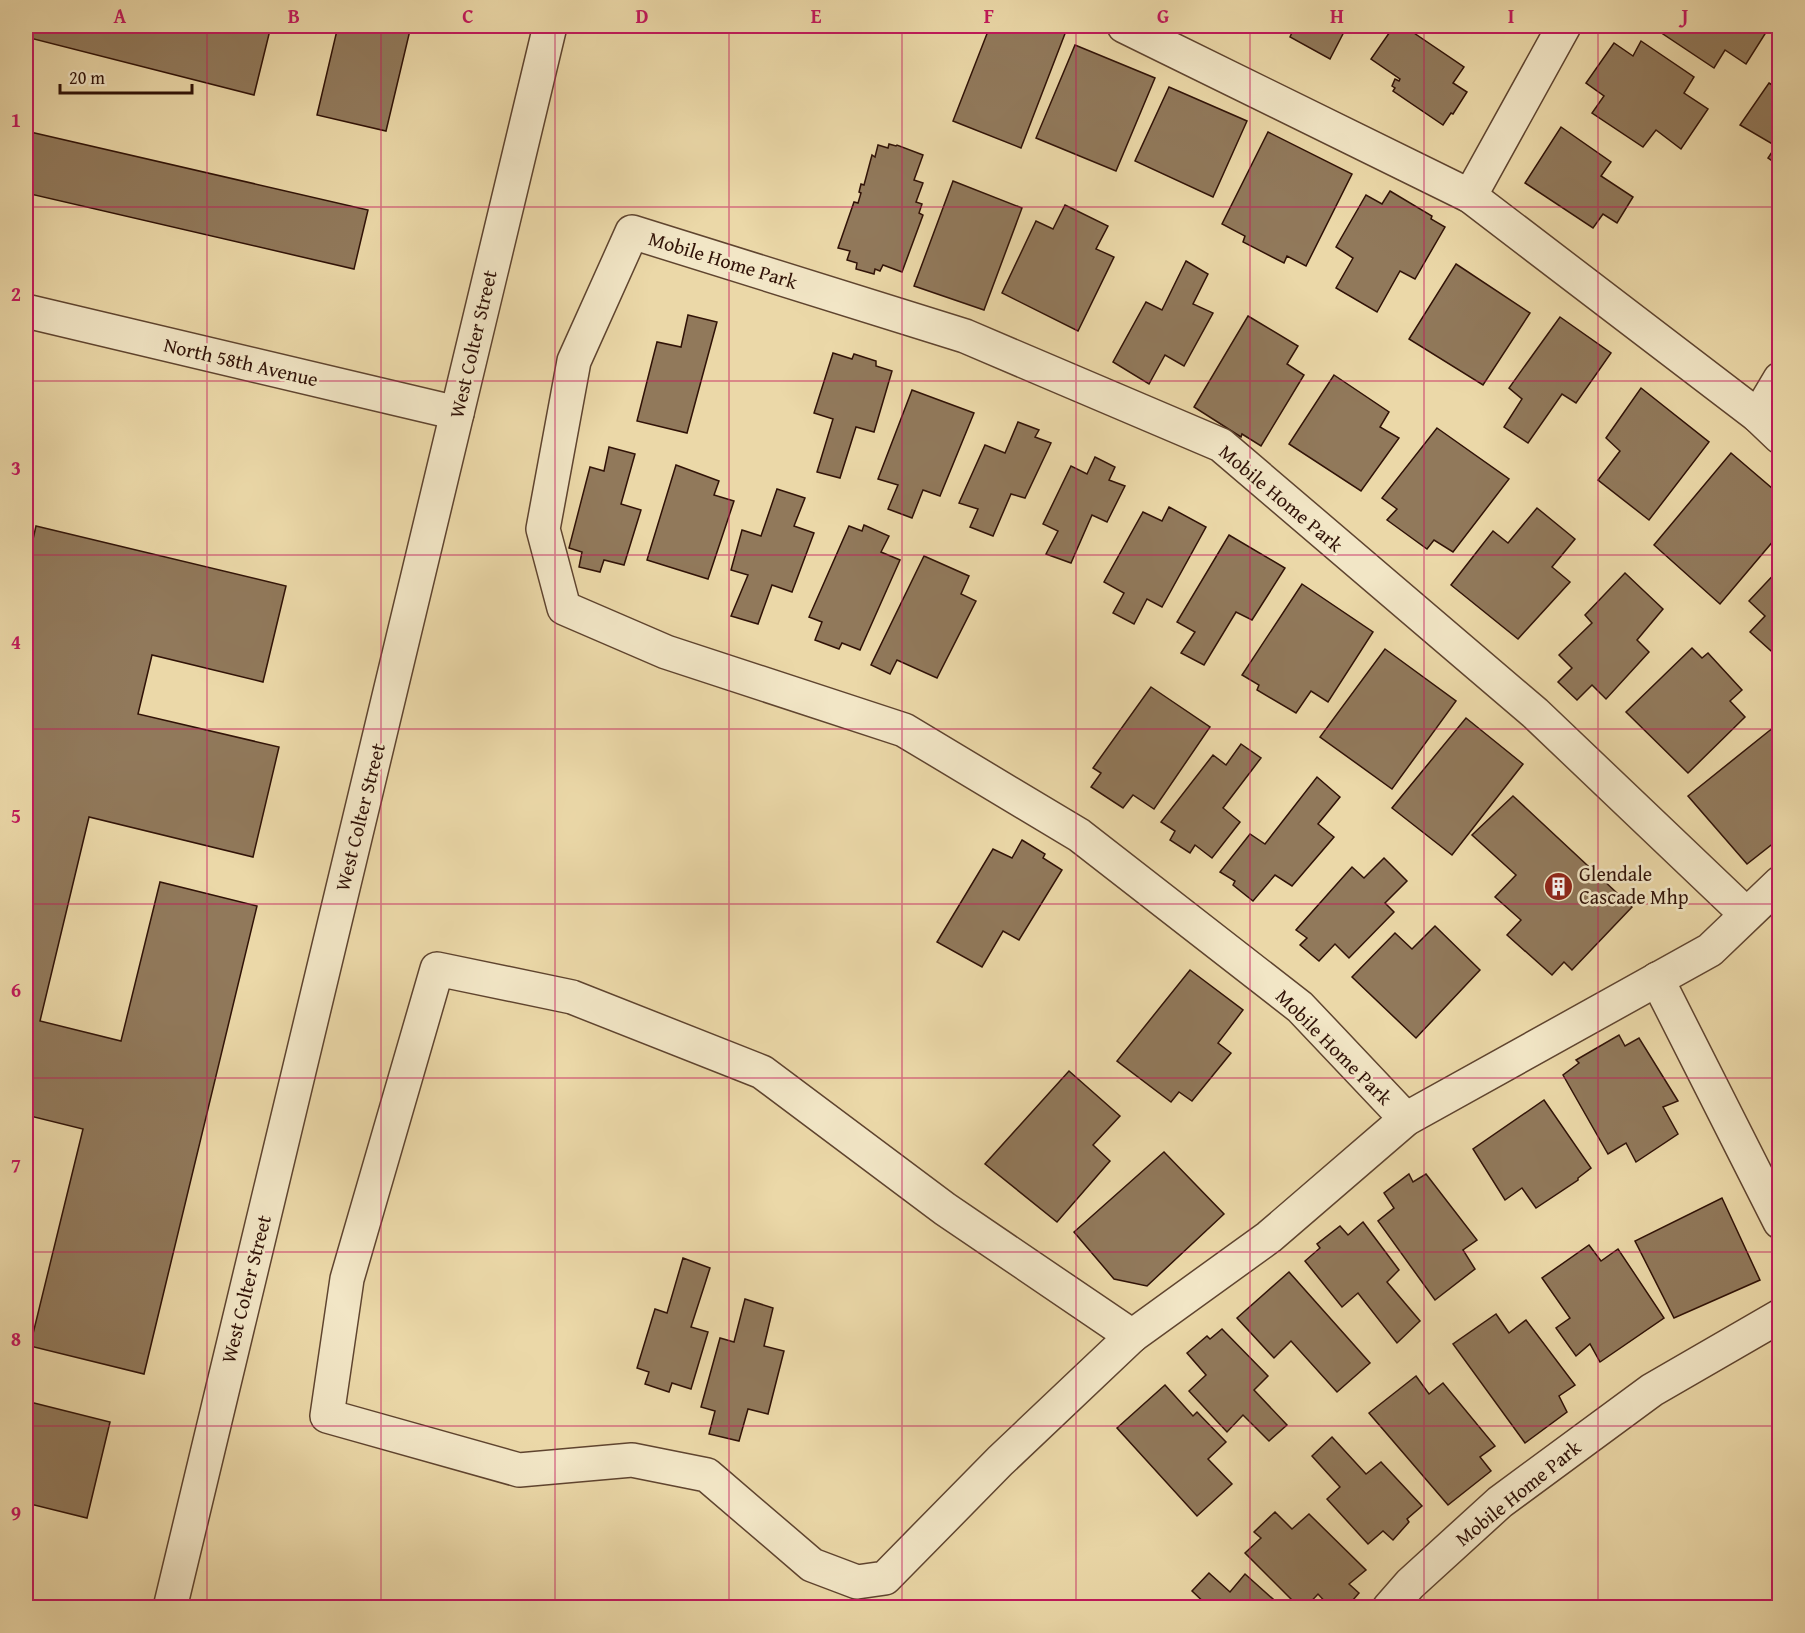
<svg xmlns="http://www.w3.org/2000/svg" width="1805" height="1633" viewBox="0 0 1805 1633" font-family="'Gentium Book Plus',serif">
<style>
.building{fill:#91795b;stroke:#301207;stroke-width:1.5}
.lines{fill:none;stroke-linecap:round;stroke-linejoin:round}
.minor-casing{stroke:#5f442f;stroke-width:36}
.minor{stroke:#f2e6c6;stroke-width:33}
.grid{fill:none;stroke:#c2185b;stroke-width:1.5;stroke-opacity:0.55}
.labels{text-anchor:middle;stroke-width:5;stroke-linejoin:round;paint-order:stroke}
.street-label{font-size:20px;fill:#301207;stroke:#f2e6c6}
.poi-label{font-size:20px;fill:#301207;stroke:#f2e6c6;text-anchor:start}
.neatline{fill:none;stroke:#c2185b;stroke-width:2}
.grid-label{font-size:20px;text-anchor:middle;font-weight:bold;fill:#c2185b}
</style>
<rect width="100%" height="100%" fill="#ebd8a8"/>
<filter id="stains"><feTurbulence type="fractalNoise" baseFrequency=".00333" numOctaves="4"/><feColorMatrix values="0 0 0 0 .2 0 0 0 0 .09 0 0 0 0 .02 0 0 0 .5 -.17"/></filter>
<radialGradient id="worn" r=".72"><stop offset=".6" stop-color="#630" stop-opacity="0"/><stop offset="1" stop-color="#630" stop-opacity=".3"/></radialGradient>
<g class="building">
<path d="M 26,26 L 271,26 L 254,95 L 26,37 Z"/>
<path d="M 338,26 L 411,26 L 386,131 L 317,115 Z"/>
<path d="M 990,26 L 1061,26 L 1059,29 L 1066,31 L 1021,148 L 953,121 Z"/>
<path d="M 1295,26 L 1347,26 L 1330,59 L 1290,37 Z"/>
<path d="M 1394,26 L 1413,26 L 1416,28 L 1414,33 L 1464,67 L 1453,83 L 1467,92 L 1453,114 L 1451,113 L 1443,125 L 1393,91 L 1395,88 L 1392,86 L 1395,79 L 1399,81 L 1400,79 L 1371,59 Z"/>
<path d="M 1651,26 L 1770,26 L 1746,64 L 1725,50 L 1714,68 Z"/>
<path d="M 1641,41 L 1694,77 L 1684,93 L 1708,109 L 1681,149 L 1656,130 L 1643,147 L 1592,113 L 1604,96 L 1586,83 L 1614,43 L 1633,56 Z"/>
<path d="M 1075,45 L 1155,78 L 1116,171 L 1036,138 Z"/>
<path d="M 1769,83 L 1780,90 L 1780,166 L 1768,158 L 1776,146 L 1740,125 Z"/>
<path d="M 1169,87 L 1247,121 L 1213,197 L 1135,161 Z"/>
<path d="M 1561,127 L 1611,162 L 1601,176 L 1633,197 L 1617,223 L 1603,214 L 1593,228 L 1525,183 Z"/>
<path d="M 26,131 L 368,210 L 354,269 L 26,193 Z"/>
<path d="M 1268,132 L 1352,174 L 1306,266 L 1287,256 L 1284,263 L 1243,242 L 1245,236 L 1222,224 Z"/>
<path d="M 889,144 L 896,146 L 897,145 L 923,155 L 914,180 L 923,183 L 916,202 L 922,204 L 919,213 L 923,215 L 902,272 L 883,265 L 880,271 L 875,269 L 874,274 L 856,269 L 857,263 L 847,260 L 850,251 L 838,248 L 854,202 L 858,203 L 861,193 L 859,192 L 861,184 L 864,185 L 872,155 L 875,157 L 878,145 L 888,148 Z"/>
<path d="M 953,181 L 1022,208 L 984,310 L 914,286 Z"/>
<path d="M 1390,191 L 1432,216 L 1431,219 L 1445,227 L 1415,279 L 1400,271 L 1377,312 L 1336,288 L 1353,258 L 1336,247 L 1366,195 L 1382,204 Z"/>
<path d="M 1065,205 L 1108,226 L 1096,249 L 1114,257 L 1078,331 L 1002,293 L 1036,221 L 1053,229 Z"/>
<path d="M 1186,261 L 1208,274 L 1193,304 L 1213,313 L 1184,366 L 1165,355 L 1149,384 L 1113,362 L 1146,302 L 1162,310 Z"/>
<path d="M 1456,264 L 1530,313 L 1483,385 L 1409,339 Z"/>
<path d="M 688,315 L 717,322 L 687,433 L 637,421 L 657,342 L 681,347 Z"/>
<path d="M 1248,316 L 1298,346 L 1287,364 L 1304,375 L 1261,446 L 1242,434 L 1241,437 L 1194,407 Z"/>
<path d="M 1560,317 L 1611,353 L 1576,403 L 1562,394 L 1528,443 L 1504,427 L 1522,399 L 1509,388 Z"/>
<path d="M 833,353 L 852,359 L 854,354 L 876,361 L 876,366 L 892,371 L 874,432 L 856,427 L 840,478 L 817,472 L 833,419 L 814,413 Z"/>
<path d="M 1334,375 L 1389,412 L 1380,427 L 1399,438 L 1361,491 L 1289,444 Z"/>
<path d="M 1641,388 L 1709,442 L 1649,520 L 1598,480 L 1620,451 L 1606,438 Z"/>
<path d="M 912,390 L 974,413 L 940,496 L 923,490 L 912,518 L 888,509 L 898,485 L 878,479 Z"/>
<path d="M 1018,422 L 1039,430 L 1035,437 L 1051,443 L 1025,498 L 1011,494 L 993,536 L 970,527 L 978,509 L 959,503 L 985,445 L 1005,453 Z"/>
<path d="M 1437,428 L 1509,479 L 1453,552 L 1434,540 L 1427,549 L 1387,520 L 1397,509 L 1382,498 Z"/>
<path d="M 609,447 L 635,454 L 621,504 L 641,510 L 624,565 L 604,560 L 600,572 L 579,567 L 582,552 L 569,548 L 590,467 L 604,471 Z"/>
<path d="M 1731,453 L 1780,495 L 1780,533 L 1720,604 L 1654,545 Z"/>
<path d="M 1095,457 L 1115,467 L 1109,480 L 1125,486 L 1107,522 L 1092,515 L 1071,563 L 1046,554 L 1058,531 L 1043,524 L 1071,466 L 1087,474 Z"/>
<path d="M 676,465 L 719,481 L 714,495 L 734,501 L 708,579 L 647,560 Z"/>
<path d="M 777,489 L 805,498 L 794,526 L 814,533 L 792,592 L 772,585 L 758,624 L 731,616 L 748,575 L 731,570 L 742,530 L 761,536 Z"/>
<path d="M 1169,507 L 1206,527 L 1162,607 L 1147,599 L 1134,624 L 1113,613 L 1124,593 L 1104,582 L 1143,512 L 1162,521 Z"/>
<path d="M 1537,508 L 1575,539 L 1552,567 L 1570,582 L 1518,639 L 1451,585 L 1493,531 L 1508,543 Z"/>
<path d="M 864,525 L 889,536 L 881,552 L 900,560 L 860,650 L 842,643 L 839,649 L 815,640 L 822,622 L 809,617 L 849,526 L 862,531 Z"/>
<path d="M 36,526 L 286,586 L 263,682 L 152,655 L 138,714 L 279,747 L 253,857 L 89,817 L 40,1021 L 121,1041 L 160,882 L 257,906 L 144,1374 L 30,1346 L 83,1129 L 26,1115 L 26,570 Z"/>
<path d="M 1229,535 L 1285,568 L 1252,620 L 1236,612 L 1204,665 L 1181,653 L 1195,632 L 1177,622 Z"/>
<path d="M 924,556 L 969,576 L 961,594 L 976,601 L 937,678 L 897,660 L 890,674 L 871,665 Z"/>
<path d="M 1780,568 L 1780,659 L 1750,632 L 1765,616 L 1749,601 Z"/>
<path d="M 1625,573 L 1663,609 L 1637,640 L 1649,652 L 1606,699 L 1592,685 L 1577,700 L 1558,682 L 1572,668 L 1559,655 L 1592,623 L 1585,615 Z"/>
<path d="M 1302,584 L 1373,632 L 1328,702 L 1311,691 L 1296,713 L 1257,690 L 1259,685 L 1242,675 Z"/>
<path d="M 1692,648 L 1702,658 L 1708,653 L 1742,690 L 1730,701 L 1745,717 L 1688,773 L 1626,712 Z"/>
<path d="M 1385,649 L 1456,701 L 1392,789 L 1320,737 Z"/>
<path d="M 1151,687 L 1210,727 L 1154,809 L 1133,795 L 1123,808 L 1091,787 L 1101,773 L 1093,768 Z"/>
<path d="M 1466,718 L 1523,764 L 1452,855 L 1392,808 Z"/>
<path d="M 1774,727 L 1780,735 L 1780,838 L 1747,864 L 1688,796 Z"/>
<path d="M 1241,744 L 1261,758 L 1223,808 L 1240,822 L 1212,858 L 1195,845 L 1190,853 L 1170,840 L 1175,831 L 1161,822 L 1213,755 L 1226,765 Z"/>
<path d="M 1317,777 L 1340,797 L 1318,824 L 1334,837 L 1292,886 L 1275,875 L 1253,901 L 1233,885 L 1235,881 L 1220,872 L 1250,834 L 1265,844 Z"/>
<path d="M 1513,796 L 1632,907 L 1572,970 L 1564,962 L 1552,975 L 1507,935 L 1521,920 L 1495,897 L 1516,875 L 1472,835 Z"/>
<path d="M 1022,840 L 1045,854 L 1043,858 L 1062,870 L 1019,940 L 1003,931 L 982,967 L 937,942 L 993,849 L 1012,858 Z"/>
<path d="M 1384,858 L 1407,881 L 1385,903 L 1394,912 L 1349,958 L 1335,944 L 1319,961 L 1300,945 L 1307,938 L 1296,930 L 1352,867 L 1364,878 Z"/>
<path d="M 1435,926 L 1480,970 L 1416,1038 L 1352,977 L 1395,933 L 1412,949 Z"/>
<path d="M 1190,970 L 1243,1010 L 1218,1043 L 1231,1053 L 1192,1101 L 1179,1092 L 1171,1102 L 1117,1061 Z"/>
<path d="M 1619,1035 L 1625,1046 L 1639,1038 L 1678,1101 L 1663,1107 L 1678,1134 L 1636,1162 L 1626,1143 L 1608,1154 L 1563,1075 L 1579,1063 L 1576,1060 Z"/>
<path d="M 1069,1071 L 1120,1116 L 1093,1145 L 1110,1161 L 1057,1222 L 985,1164 Z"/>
<path d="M 1544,1100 L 1591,1168 L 1578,1178 L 1578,1180 L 1536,1208 L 1522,1188 L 1505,1200 L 1473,1149 Z"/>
<path d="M 1164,1152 L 1224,1214 L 1147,1286 L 1114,1279 L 1074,1232 Z"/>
<path d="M 1409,1174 L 1413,1182 L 1426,1174 L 1477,1240 L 1463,1250 L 1475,1269 L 1435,1300 L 1378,1221 L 1394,1208 L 1384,1193 Z"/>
<path d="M 1722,1198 L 1760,1280 L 1674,1318 L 1635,1241 Z"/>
<path d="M 1363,1222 L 1399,1270 L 1387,1282 L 1420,1321 L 1397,1343 L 1358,1293 L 1342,1307 L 1305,1261 L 1320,1248 L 1317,1244 L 1340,1226 L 1348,1235 Z"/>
<path d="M 1589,1245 L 1601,1261 L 1618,1249 L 1664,1318 L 1600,1362 L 1590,1344 L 1576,1356 L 1556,1328 L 1570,1318 L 1542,1278 Z"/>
<path d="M 683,1258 L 710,1268 L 691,1327 L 708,1332 L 691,1389 L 672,1383 L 669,1392 L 645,1384 L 649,1372 L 637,1368 L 655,1309 L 667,1313 Z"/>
<path d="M 1289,1272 L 1370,1363 L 1337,1392 L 1291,1341 L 1274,1358 L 1237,1318 Z"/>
<path d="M 745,1299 L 773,1308 L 764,1346 L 784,1351 L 768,1414 L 748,1409 L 739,1441 L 709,1434 L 715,1411 L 701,1407 L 720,1338 L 734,1342 Z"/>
<path d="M 1496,1314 L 1509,1333 L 1526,1320 L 1575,1385 L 1559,1396 L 1567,1412 L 1525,1443 L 1453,1344 Z"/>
<path d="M 1222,1329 L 1268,1376 L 1254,1390 L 1287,1425 L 1269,1441 L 1243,1415 L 1227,1432 L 1189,1391 L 1206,1375 L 1187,1353 L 1207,1336 L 1210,1339 Z"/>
<path d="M 1416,1376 L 1429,1394 L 1443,1383 L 1495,1446 L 1480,1457 L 1491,1471 L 1448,1505 L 1369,1413 Z"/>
<path d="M 1165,1385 L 1193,1416 L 1197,1412 L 1226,1442 L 1208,1459 L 1232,1484 L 1197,1516 L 1117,1428 Z"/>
<path d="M 26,1401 L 110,1422 L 87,1518 L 26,1503 Z"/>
<path d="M 1332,1437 L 1366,1474 L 1381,1462 L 1422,1506 L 1407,1519 L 1409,1522 L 1393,1540 L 1383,1531 L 1368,1544 L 1327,1499 L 1340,1487 L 1312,1456 Z"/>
<path d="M 1275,1512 L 1292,1529 L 1309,1514 L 1366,1570 L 1349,1584 L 1359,1593 L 1346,1608 L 1331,1608 L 1318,1594 L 1305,1608 L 1300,1608 L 1245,1553 L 1261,1538 L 1254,1532 Z"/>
<path d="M 1209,1573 L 1230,1592 L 1245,1574 L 1283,1608 L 1210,1608 L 1192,1591 Z"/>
</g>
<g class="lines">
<defs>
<g id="minor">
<path d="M 1124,26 L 1470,196 L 1758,416 L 1780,437"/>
<path d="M 1470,196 L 1564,26"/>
<path d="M 26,311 L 457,413"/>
<path d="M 1758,416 L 1780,379"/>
<path d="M 437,969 L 572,997 L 762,1072 L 945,1209 L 1132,1336 L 1000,1461 L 885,1578 L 857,1582 L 812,1565 L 707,1475 L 632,1460 L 519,1470 L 327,1416 L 347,1279 Z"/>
<path d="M 1657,979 L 1780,1222"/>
<path d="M 1406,1119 L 1300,1007 L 1079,835 L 904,730 L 666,652 L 564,608 L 543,529 L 574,361 L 632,232 L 965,336 L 1221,445 L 1535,713 L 1746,914"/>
<path d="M 1132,1336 L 1269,1237 L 1406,1119 L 1710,950 L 1780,883"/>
<path d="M 170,1608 L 550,26"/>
<path d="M 1389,1608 L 1410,1584 L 1500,1502 L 1652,1390 L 1780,1316"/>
</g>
</defs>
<use href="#minor" class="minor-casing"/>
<use href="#minor" class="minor"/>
</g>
<path class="grid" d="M 207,26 L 207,1608M 381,26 L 381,1608M 555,26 L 555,1608M 729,26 L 729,1608M 902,26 L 902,1608M 1076,26 L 1076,1608M 1250,26 L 1250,1608M 1424,26 L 1424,1608M 1598,26 L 1598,1608M 26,207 L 1780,207M 26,381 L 1780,381M 26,555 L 1780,555M 26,729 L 1780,729M 26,904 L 1780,904M 26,1078 L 1780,1078M 26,1252 L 1780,1252M 26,1426 L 1780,1426"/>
<defs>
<symbol id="building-disc" viewBox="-11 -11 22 22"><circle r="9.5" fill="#8f2418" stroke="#f2e6c6"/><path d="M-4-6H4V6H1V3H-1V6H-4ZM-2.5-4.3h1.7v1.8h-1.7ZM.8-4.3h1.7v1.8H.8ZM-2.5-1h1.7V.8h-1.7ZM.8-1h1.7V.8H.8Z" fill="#fff"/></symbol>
</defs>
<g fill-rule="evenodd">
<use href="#building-disc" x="1542" y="870" width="33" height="33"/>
</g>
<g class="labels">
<g class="street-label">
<text transform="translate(723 260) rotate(17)" y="7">Mobile Home Park</text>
<text transform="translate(473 344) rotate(-77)" y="7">West Colter Street</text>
<text transform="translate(241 362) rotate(13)" y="7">North 58th Avenue</text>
<text transform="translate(1281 498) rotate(40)" y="7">Mobile Home Park</text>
<text transform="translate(360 817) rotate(-76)" y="7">West Colter Street</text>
<text transform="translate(1334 1047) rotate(45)" y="7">Mobile Home Park</text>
<text transform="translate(246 1289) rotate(-76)" y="7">West Colter Street</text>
<text transform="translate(1518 1493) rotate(-39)" y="7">Mobile Home Park</text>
</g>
<g class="poi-label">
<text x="1579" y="881">Glendale<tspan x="1579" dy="23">Cascade Mhp</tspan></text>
</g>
</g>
<rect width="1805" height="1633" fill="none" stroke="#ebd8a8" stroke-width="66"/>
<path d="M60 84v9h132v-9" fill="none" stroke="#301207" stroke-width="3"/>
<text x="69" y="84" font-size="18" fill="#301207" stroke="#f2e6c6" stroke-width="4.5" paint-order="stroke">20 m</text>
<rect x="33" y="33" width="1739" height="1567" class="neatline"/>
<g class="grid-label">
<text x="120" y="23">A</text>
<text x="294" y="23">B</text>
<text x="468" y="23">C</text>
<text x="642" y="23">D</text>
<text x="816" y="23">E</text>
<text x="989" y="23">F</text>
<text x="1163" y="23">G</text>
<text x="1337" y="23">H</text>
<text x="1511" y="23">I</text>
<text x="1685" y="23">J</text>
<text x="16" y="127">1</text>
<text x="16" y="301">2</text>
<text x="16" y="475">3</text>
<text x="16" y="649">4</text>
<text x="16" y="823">5</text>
<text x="16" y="997">6</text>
<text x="16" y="1172">7</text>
<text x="16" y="1346">8</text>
<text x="16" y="1520">9</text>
</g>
<rect width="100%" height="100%" filter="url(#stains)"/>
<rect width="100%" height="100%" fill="url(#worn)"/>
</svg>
